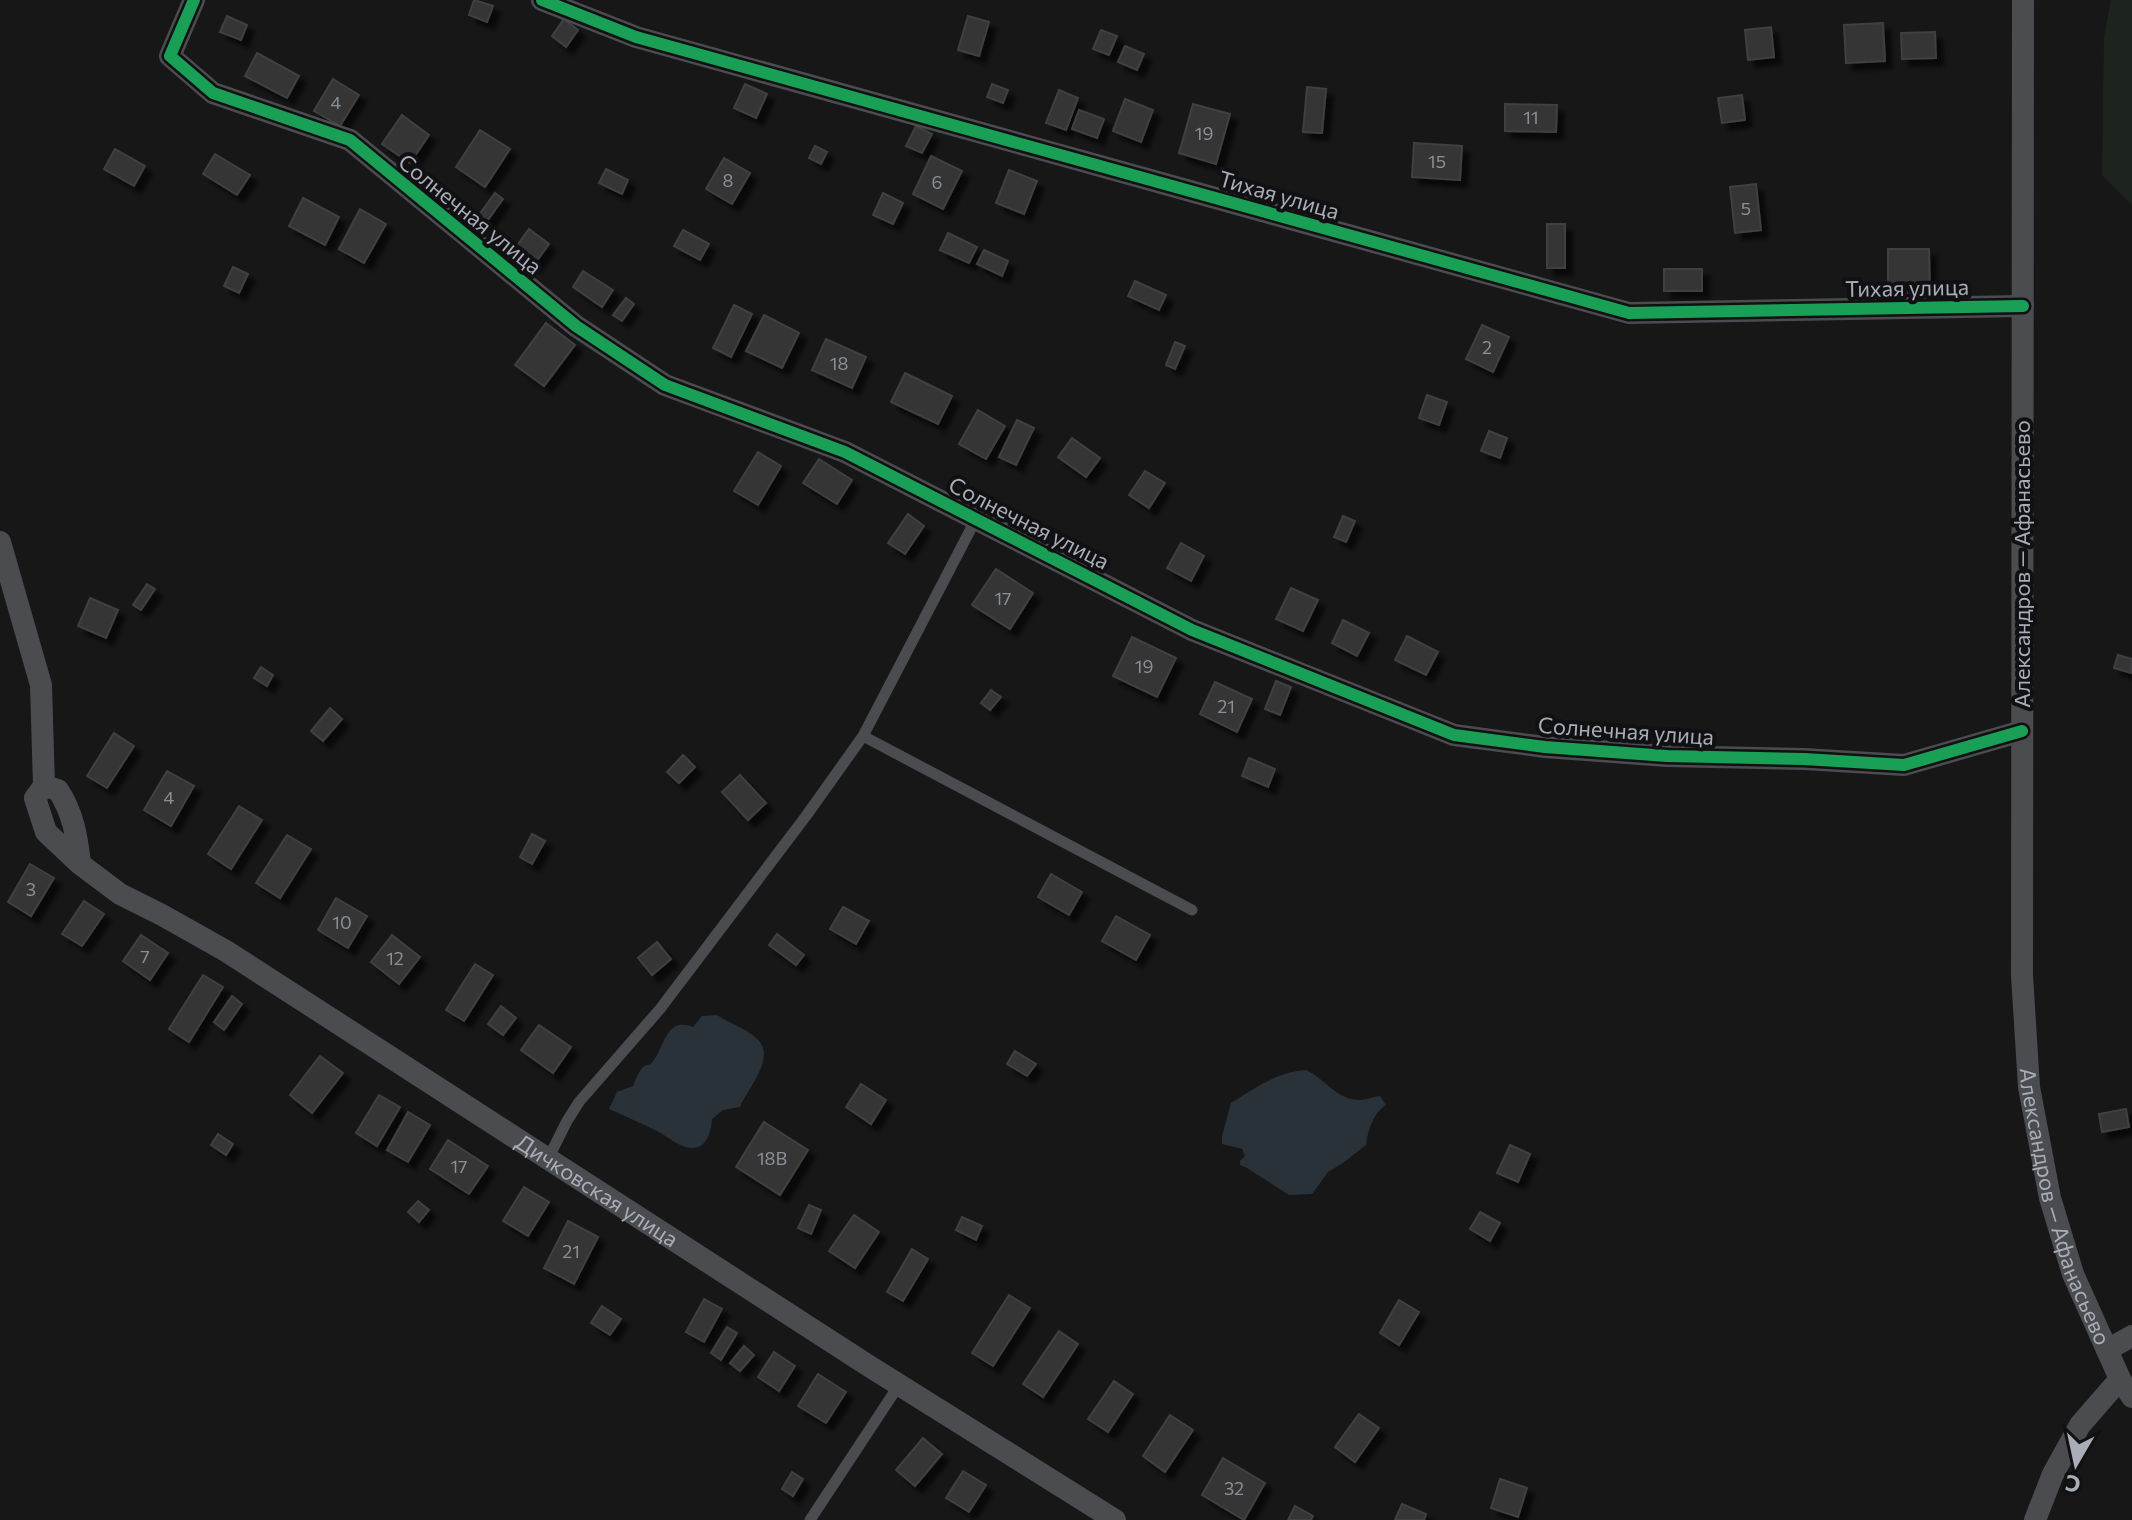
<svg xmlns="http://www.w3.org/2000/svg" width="2132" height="1520" viewBox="0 0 2132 1520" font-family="Commissioner,sans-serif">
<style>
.green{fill:#1d241e}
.water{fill:#2a3239}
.building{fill:#353536;stroke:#3f4043;stroke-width:2;filter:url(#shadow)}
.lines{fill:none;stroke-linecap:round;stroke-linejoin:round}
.service{stroke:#4b4c50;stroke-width:11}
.minor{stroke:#4b4c50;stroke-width:22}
.cycleway-casing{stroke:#111113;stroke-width:17}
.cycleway{stroke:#1a9f57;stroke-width:12}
.labels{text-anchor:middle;stroke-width:8;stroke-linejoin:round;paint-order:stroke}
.number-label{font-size:18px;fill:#8b8f98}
.street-label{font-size:22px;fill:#a8adb8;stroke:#111113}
</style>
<defs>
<filter id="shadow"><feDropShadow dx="7" dy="7" stdDeviation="2" flood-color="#0009"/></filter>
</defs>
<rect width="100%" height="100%" fill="#171717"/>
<path class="green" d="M 2111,0 L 2132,0 L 2132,205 L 2102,175 L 2104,37 Z"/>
<g class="water">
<path d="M 717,1015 C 729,1023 745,1028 756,1038 C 778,1056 748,1088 740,1107 L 723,1110 L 712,1119 C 711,1130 708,1148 692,1148 C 680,1148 667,1136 657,1131 C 641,1123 625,1116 609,1109 L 617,1092 L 633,1086 C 635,1081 638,1073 642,1068 C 647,1063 649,1067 653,1061 C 665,1046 666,1016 693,1027 L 702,1016 Z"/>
<path d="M 1306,1070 C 1324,1078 1337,1100 1359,1100 C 1366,1100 1373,1097 1380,1096 L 1386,1105 C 1373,1113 1368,1130 1366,1145 L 1343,1163 L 1328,1172 L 1312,1194 L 1289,1195 L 1247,1168 L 1240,1165 L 1240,1161 L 1245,1156 L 1242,1149 L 1222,1144 L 1222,1136 L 1231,1103 C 1255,1088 1277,1072 1306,1070 Z"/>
</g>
<g class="building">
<path d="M 474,0 L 493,6 L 487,22 L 469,15 Z"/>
<path d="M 227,16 L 247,25 L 241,40 L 220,32 Z"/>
<path d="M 968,16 L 989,22 L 979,56 L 958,50 Z"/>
<path d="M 564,19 L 578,30 L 566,47 L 552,36 Z"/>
<path d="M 1883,23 L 1885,61 L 1846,63 L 1844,25 Z"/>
<path d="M 1771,27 L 1774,57 L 1748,60 L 1745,30 Z"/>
<path d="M 1101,30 L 1117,36 L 1109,55 L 1093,49 Z"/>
<path d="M 1935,32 L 1936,58 L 1902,59 L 1901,33 Z"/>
<path d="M 1125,46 L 1144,54 L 1137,70 L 1118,62 Z"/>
<path d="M 257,53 L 299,76 L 287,98 L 245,76 Z"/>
<path d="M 333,79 L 359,95 L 340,126 L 314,111 Z"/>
<path d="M 745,84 L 767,94 L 756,118 L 734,108 Z"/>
<path d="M 992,84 L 1008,90 L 1003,103 L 987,97 Z"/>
<path d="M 1307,87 L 1326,89 L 1322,133 L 1303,132 Z"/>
<path d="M 1059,90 L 1078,98 L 1066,130 L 1046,123 Z"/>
<path d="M 1742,95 L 1745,120 L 1722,123 L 1718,98 Z"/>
<path d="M 1125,99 L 1153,110 L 1141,142 L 1113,131 Z"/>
<path d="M 1193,104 L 1230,114 L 1216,164 L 1179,153 Z"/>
<path d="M 1505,104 L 1557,105 L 1556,132 L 1505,131 Z"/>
<path d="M 1079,110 L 1104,119 L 1097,138 L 1072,129 Z"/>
<path d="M 402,115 L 429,135 L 410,163 L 382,144 Z"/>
<path d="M 916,126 L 932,134 L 922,153 L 906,146 Z"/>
<path d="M 480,130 L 510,149 L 485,187 L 456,167 Z"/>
<path d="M 1414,143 L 1462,146 L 1460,180 L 1412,177 Z"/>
<path d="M 815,146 L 827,152 L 821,164 L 809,158 Z"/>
<path d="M 115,149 L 145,166 L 134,186 L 104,169 Z"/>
<path d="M 215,154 L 250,175 L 237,195 L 203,174 Z"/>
<path d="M 931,156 L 962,171 L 943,209 L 913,194 Z"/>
<path d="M 724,158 L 750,173 L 732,204 L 706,189 Z"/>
<path d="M 606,169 L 628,180 L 622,194 L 599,183 Z"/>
<path d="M 1009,170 L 1037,181 L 1024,214 L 996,203 Z"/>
<path d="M 1756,184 L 1761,230 L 1735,233 L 1730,187 Z"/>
<path d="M 495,193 L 503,199 L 487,221 L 479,215 Z"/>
<path d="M 883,193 L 903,203 L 893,224 L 873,215 Z"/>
<path d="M 303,198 L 339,217 L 325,245 L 289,226 Z"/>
<path d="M 360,209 L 386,224 L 364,263 L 339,249 Z"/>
<rect x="1547" y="224" width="18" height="44"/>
<path d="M 529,229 L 549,244 L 533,266 L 513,251 Z"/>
<path d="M 683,230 L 709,244 L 700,260 L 674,246 Z"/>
<path d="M 948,233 L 977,247 L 969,263 L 940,250 Z"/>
<path d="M 1888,249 L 1929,249 L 1930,293 L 1888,293 Z"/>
<path d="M 984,250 L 1008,261 L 1002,276 L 977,264 Z"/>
<path d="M 233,267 L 248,274 L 239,293 L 224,286 Z"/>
<rect x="1664" y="269" width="38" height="22"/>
<path d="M 583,271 L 613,290 L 602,307 L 573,287 Z"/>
<path d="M 1135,281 L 1166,295 L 1159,310 L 1128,296 Z"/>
<path d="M 626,298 L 634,304 L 622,321 L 613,315 Z"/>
<path d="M 734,305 L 752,314 L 731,357 L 713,348 Z"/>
<path d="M 764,315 L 799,333 L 782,368 L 746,351 Z"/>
<path d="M 546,323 L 575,345 L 544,386 L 515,365 Z"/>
<path d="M 1482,325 L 1509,337 L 1493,372 L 1466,359 Z"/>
<path d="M 826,339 L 866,357 L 852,388 L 812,370 Z"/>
<path d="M 1175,342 L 1185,346 L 1175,369 L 1166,365 Z"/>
<path d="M 905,373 L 952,396 L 938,424 L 891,402 Z"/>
<path d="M 1427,395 L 1447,402 L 1439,425 L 1419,418 Z"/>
<path d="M 978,410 L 1005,426 L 986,459 L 959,444 Z"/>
<path d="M 1017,420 L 1034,428 L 1016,465 L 999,457 Z"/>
<path d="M 1489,431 L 1507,438 L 1500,458 L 1481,451 Z"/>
<path d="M 1072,438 L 1100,458 L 1086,477 L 1058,457 Z"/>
<path d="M 758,452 L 781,466 L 758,505 L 734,491 Z"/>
<path d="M 819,459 L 852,480 L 837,504 L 803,483 Z"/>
<path d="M 1145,471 L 1165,483 L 1149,508 L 1129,495 Z"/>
<path d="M 908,514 L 924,526 L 905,554 L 888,543 Z"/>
<path d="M 1343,516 L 1355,521 L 1346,542 L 1334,537 Z"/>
<path d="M 1181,543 L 1204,556 L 1191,581 L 1167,568 Z"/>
<path d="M 996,569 L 1033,593 L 1010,629 L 972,605 Z"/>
<path d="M 147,584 L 155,589 L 141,610 L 133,605 Z"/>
<path d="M 1291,588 L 1318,600 L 1303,631 L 1276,619 Z"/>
<path d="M 90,598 L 118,610 L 106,638 L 78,626 Z"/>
<path d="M 1343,620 L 1369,633 L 1357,656 L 1332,643 Z"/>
<path d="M 1407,636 L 1438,652 L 1426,675 L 1395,660 Z"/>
<path d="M 1132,637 L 1176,658 L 1157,697 L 1113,676 Z"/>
<path d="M 2118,655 L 2132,659 L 2131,673 L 2114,668 Z"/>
<path d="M 261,667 L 273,675 L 267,686 L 254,678 Z"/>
<path d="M 1276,681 L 1291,687 L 1280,715 L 1265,709 Z"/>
<path d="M 1215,682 L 1252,699 L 1237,732 L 1200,714 Z"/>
<path d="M 991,690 L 1001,697 L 990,710 L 981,703 Z"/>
<path d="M 330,708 L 342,719 L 323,741 L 311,731 Z"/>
<path d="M 114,733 L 134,746 L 107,788 L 87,776 Z"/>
<path d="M 683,755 L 695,767 L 679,783 L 667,772 Z"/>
<path d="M 1249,758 L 1275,769 L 1268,787 L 1242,776 Z"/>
<path d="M 167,771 L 194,786 L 171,826 L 144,810 Z"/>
<path d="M 740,775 L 766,803 L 748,820 L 722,792 Z"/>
<path d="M 239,806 L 262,820 L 231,869 L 208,854 Z"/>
<path d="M 532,834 L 545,841 L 532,864 L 520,857 Z"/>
<path d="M 287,835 L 311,849 L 280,898 L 256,883 Z"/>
<path d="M 30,864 L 54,878 L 31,916 L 8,902 Z"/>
<path d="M 1051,874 L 1082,892 L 1069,915 L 1038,897 Z"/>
<path d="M 336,898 L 367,916 L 348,948 L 318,930 Z"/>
<path d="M 84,901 L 104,914 L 82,946 L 62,934 Z"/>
<path d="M 843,907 L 869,921 L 856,944 L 830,929 Z"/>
<path d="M 1116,916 L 1150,935 L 1136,960 L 1102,941 Z"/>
<path d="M 777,934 L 804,955 L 796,965 L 769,945 Z"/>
<path d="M 141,935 L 168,953 L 150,980 L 123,961 Z"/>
<path d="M 392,935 L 420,957 L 399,984 L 371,962 Z"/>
<path d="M 657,942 L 671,959 L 652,975 L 638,958 Z"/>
<path d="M 475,964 L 493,975 L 464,1021 L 446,1010 Z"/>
<path d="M 203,975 L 223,987 L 189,1042 L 169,1029 Z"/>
<path d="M 232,996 L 242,1004 L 224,1030 L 214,1022 Z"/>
<path d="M 501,1006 L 516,1018 L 503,1035 L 488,1024 Z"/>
<path d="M 539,1025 L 571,1047 L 553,1073 L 521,1050 Z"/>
<path d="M 1015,1051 L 1036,1064 L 1027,1076 L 1007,1064 Z"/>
<path d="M 320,1056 L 343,1073 L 312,1113 L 290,1095 Z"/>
<path d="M 861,1084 L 886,1100 L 871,1124 L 846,1107 Z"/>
<path d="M 379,1095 L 400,1107 L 377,1146 L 356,1133 Z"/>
<path d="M 2126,1109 L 2129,1127 L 2102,1132 L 2099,1114 Z"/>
<path d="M 408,1112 L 430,1125 L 408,1162 L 387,1150 Z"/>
<path d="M 764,1122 L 808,1150 L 780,1195 L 736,1167 Z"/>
<path d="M 218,1134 L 233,1144 L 226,1155 L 211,1145 Z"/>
<path d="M 448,1140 L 488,1166 L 469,1194 L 430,1169 Z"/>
<path d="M 1510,1145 L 1530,1154 L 1518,1182 L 1497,1173 Z"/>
<path d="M 524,1187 L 549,1202 L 528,1236 L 503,1221 Z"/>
<path d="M 418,1201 L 429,1210 L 419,1222 L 408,1212 Z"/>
<path d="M 809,1205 L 821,1210 L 811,1234 L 798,1228 Z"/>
<path d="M 1480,1212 L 1500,1223 L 1490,1241 L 1470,1229 Z"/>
<path d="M 854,1215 L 879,1232 L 855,1268 L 829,1251 Z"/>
<path d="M 962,1217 L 982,1226 L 976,1240 L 956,1230 Z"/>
<path d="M 568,1221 L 598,1237 L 574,1284 L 544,1268 Z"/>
<path d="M 912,1249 L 928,1259 L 903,1301 L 887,1292 Z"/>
<path d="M 1009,1295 L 1030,1308 L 993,1366 L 972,1353 Z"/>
<path d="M 704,1299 L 722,1309 L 704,1342 L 686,1332 Z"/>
<path d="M 1399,1300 L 1419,1312 L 1399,1345 L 1380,1333 Z"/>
<path d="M 602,1306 L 621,1319 L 610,1335 L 591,1323 Z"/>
<path d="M 727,1327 L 737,1333 L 721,1360 L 711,1353 Z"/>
<path d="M 1059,1331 L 1078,1344 L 1043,1397 L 1023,1384 Z"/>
<path d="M 744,1346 L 754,1355 L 740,1371 L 730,1363 Z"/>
<path d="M 774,1352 L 795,1366 L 779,1391 L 758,1377 Z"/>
<path d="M 818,1374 L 846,1392 L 826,1423 L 798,1406 Z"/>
<path d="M 1114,1381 L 1133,1394 L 1108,1432 L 1088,1419 Z"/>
<path d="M 1359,1414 L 1379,1428 L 1355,1462 L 1335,1447 Z"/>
<path d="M 1170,1415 L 1193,1430 L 1165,1472 L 1143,1456 Z"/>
<path d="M 923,1438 L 942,1454 L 915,1486 L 896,1470 Z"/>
<path d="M 1223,1458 L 1265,1483 L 1244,1520 L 1202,1495 Z"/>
<path d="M 963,1471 L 986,1485 L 969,1512 L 946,1498 Z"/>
<path d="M 792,1472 L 803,1479 L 793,1496 L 782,1489 Z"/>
<path d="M 1500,1479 L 1527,1488 L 1518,1517 L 1491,1508 Z"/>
<path d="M 1402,1504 L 1426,1514 L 1424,1520 L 1395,1520 Z"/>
<path d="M 1295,1506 L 1313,1516 L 1311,1520 L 1288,1520 Z"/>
</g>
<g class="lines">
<g class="service">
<path d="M 863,736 L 1192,910"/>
<path d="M 548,1159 L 567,1121 L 579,1102 L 660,1009 L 806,816 L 863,736 L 976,519"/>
<path d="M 810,1520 L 899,1385"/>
</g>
<g class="minor">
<path d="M 194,0 L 170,56 L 213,93 L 350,140 L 576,326 L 665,385 L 845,452 L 1192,630 L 1454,735 L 1545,747 L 1667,756 L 1804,759 L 1904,765 L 2022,731"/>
<path d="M 542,0 L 636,37 L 1629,313 L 2023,306"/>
<path id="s1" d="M 2023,0 L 2022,975 L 2029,1087 L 2050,1198 L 2073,1274 L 2120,1379 L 2132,1397"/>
<path d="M 0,542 L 41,685 L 44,786"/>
<path id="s2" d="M 80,864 C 77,836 73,813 58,790 L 44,786 L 35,798 L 46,832 L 80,864 L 120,894 L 162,915 L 226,951 L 869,1366 L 1115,1520"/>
<path d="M 2107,1350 L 2132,1336"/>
<path d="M 2035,1520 L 2053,1474 L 2080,1425 L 2120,1379"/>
</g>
<defs>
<g id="cycleway">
<path d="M 194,0 L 170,56 L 213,93 L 350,140 L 576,326 L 665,385 L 845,452 L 1192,630 L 1454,735 L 1545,747 L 1667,756 L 1804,759 L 1904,765 L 2022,731"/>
<path d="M 542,0 L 636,37 L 1629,313 L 2023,306"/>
</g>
</defs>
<use href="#cycleway" class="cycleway-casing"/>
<use href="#cycleway" class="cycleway"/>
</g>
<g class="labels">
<g class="number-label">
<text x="336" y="109">4</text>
<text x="1531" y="124">11</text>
<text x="1204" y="140">19</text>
<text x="1437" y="168">15</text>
<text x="728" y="187">8</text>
<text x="937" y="189">6</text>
<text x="1746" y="215">5</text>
<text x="1487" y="354">2</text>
<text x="839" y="370">18</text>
<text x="1003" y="605">17</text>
<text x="1144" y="673">19</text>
<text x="1226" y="713">21</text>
<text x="169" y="804">4</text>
<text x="31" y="896">3</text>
<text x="342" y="929">10</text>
<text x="145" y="963">7</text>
<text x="395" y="965">12</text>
<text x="772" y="1165">18В</text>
<text x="459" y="1173">17</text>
<text x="571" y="1258">21</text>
<text x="1234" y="1495">32</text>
</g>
<g class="street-label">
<text transform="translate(1279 195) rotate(16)" y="8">Тихая улица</text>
<text transform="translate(470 214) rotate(39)" y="8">Солнечная улица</text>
<text transform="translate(1907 288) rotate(-1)" y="8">Тихая улица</text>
<text transform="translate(1029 523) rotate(27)" y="8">Солнечная улица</text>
<text transform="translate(2022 564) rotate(-90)" y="8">Александров — Афанасьево</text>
<text transform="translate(1626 731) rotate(4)" y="8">Солнечная улица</text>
<text dy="8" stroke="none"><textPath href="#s2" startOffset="802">Дичковская улица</textPath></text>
<text dy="8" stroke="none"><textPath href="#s1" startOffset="1212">Александров — Афанасьево</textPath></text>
</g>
</g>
<g transform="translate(2076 1464) rotate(189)" stroke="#111113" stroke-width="6" paint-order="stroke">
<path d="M0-6L14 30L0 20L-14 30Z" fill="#a8adb8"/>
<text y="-12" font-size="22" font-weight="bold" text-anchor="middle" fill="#a8adb8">С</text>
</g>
</svg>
